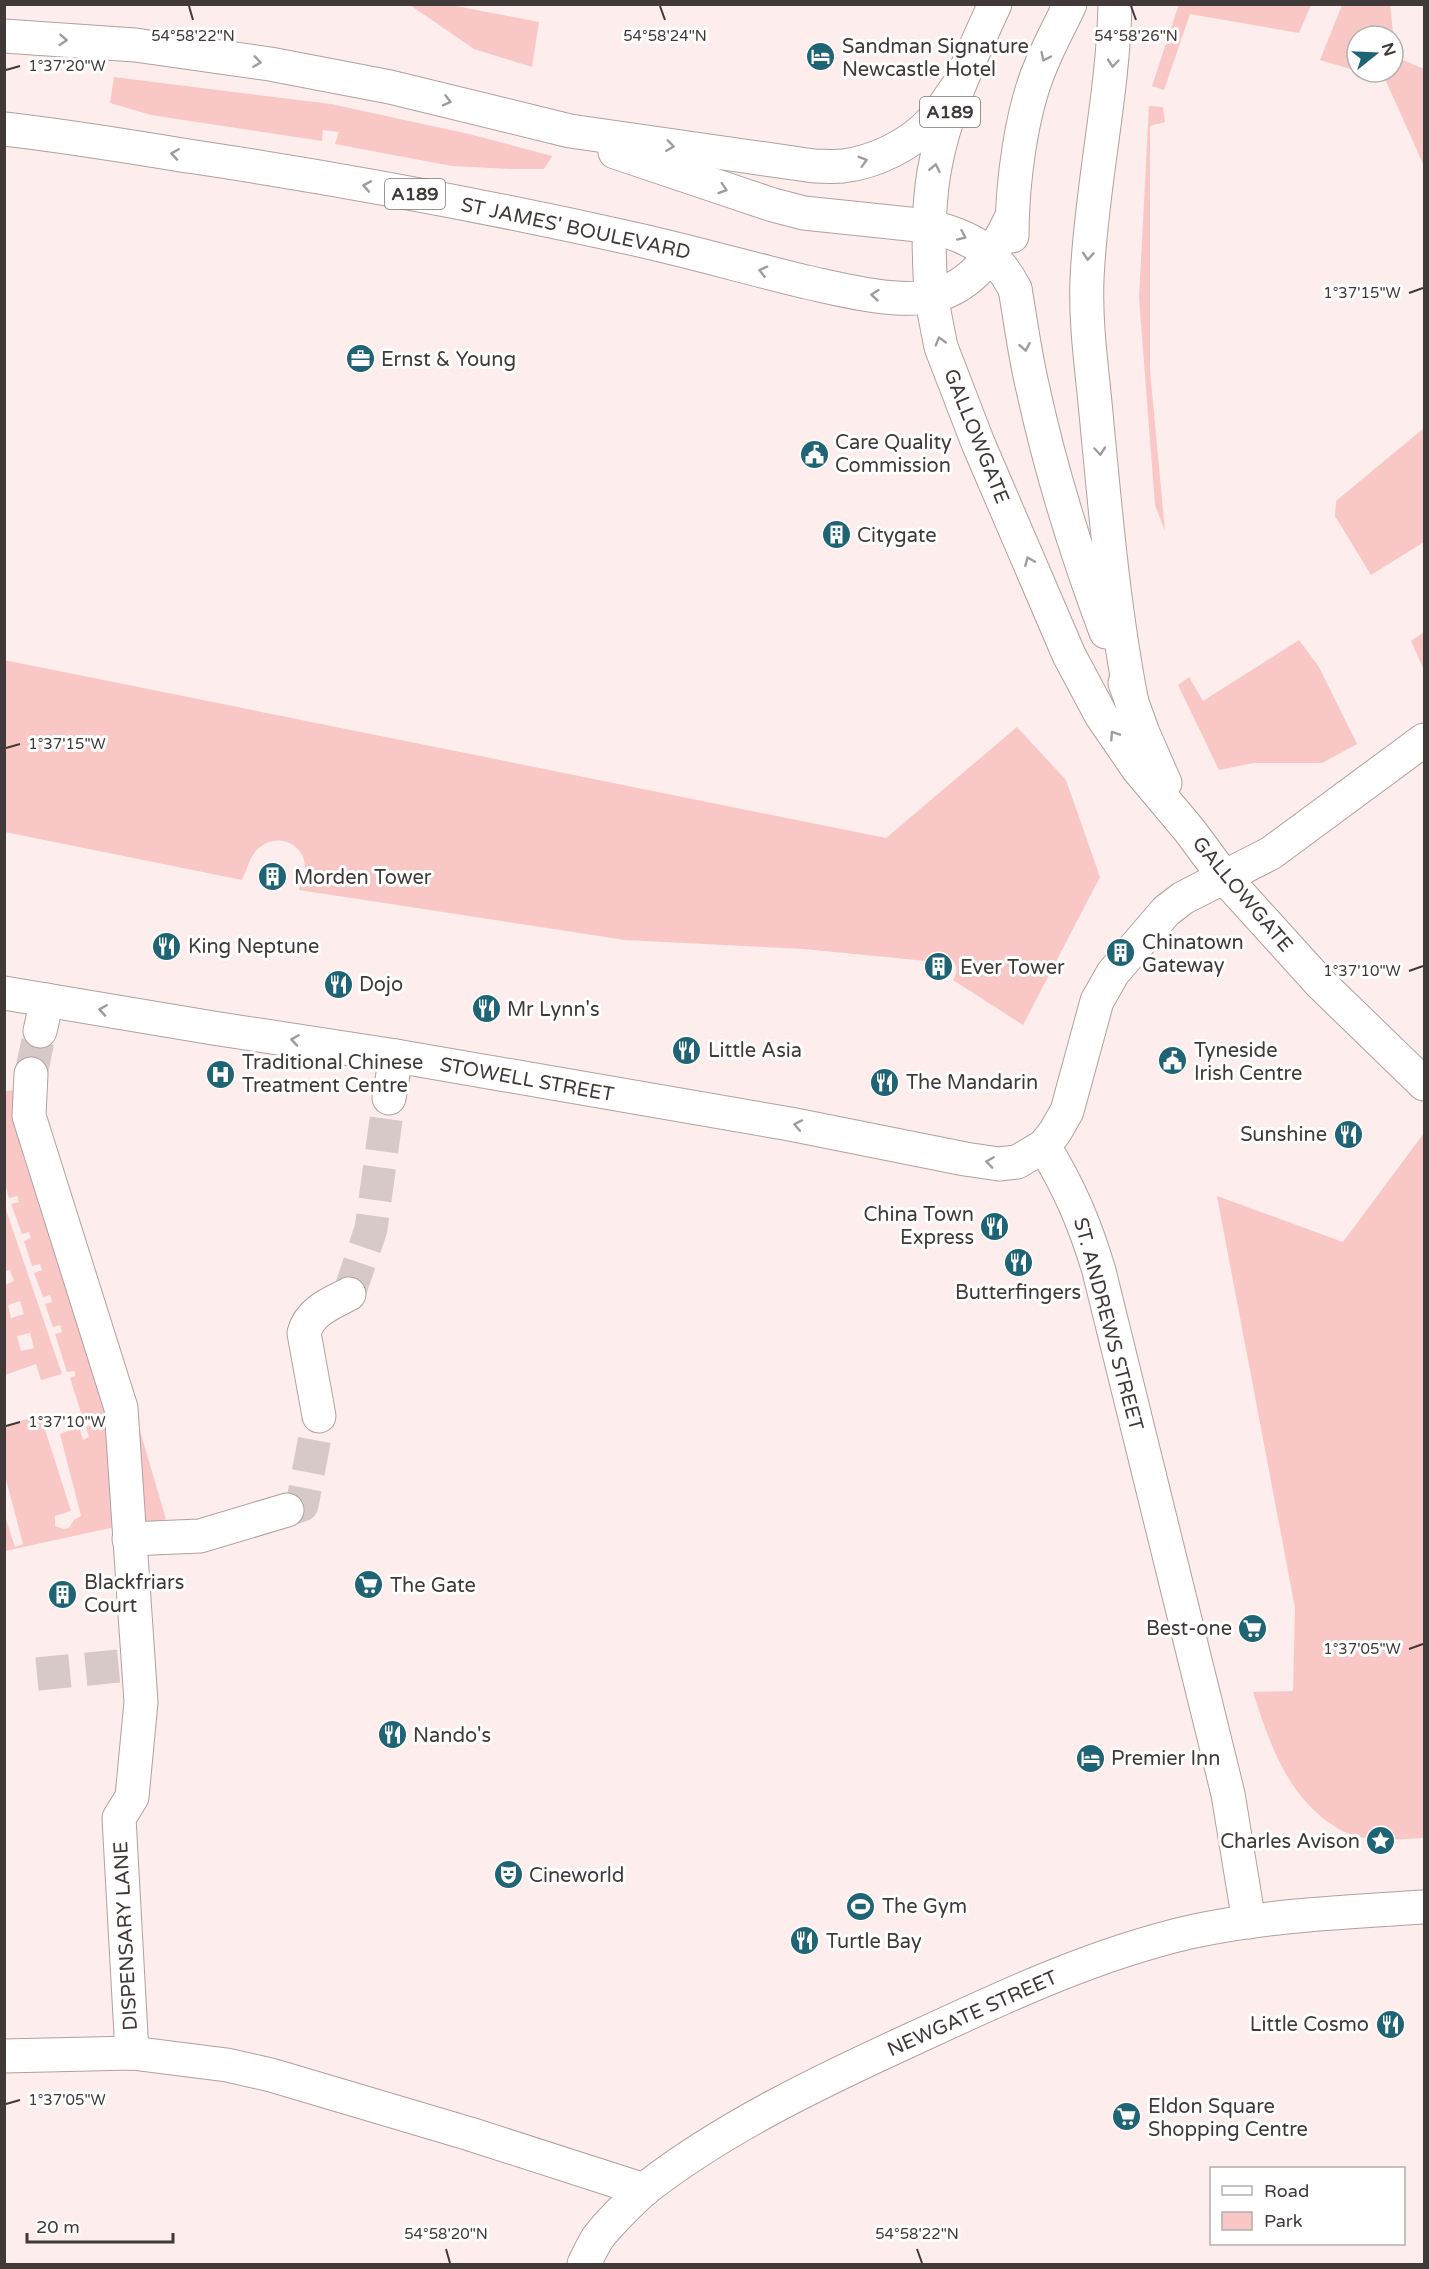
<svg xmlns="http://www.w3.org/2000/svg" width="1429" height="2269" viewBox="0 0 1429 2269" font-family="'Varela Round',sans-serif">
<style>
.green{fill:#f9c8c6;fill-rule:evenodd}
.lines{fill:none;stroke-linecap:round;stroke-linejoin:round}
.street-tunnel{stroke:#d7c9c8;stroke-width:33;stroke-dasharray:33 16;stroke-linecap:butt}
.street-casing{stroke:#b2a09f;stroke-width:35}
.secondary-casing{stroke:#b2a09f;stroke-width:35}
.primary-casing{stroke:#b2a09f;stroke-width:35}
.street{stroke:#fff;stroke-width:33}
.secondary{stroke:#fff;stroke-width:33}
.primary{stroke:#fff;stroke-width:33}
.oneway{stroke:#a09c9c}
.ticks{fill:none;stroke:#403938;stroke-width:2}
.labels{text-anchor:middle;stroke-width:6;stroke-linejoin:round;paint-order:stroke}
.shield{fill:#fff;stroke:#797474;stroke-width:1.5}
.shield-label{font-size:18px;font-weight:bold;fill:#403938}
.poi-label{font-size:20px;fill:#403938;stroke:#fff;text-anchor:start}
.street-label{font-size:20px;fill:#403938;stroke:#fff}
.ticks-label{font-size:15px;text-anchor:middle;fill:#403938;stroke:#fff;stroke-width:6;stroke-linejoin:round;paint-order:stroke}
</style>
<rect width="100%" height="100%" fill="#fdedec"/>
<g class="green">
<path d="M 1179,4 L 1311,4 L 1311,5 L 1299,33 L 1190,14 L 1164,90 L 1152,86 Z"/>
<path d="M 410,5 L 451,5 L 539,22 L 532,67 L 474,49 Z"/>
<path d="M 1342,5 L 1390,5 L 1396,57 L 1424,69 L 1424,166 L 1385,79 L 1361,72 L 1393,72 L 1393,36 L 1357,36 L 1357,71 L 1320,60 Z"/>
<path d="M 114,77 L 331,104 L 469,134 L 552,156 L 544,169 L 511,169 L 452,166 L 335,144 L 339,132 L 323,130 L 322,141 L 151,115 L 110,103 Z"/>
<path d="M 1149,106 L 1163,107 L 1165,122 L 1150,126 L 1150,370 L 1165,531 L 1155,505 L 1139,298 Z"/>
<path d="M 1424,428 L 1424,542 L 1371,575 L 1335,516 L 1336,501 Z"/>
<path d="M 1424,632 L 1424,670 L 1411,641 Z"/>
<path d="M 1299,640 L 1319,667 L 1357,744 L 1322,763 L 1254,763 L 1219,770 L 1178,685 L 1189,677 L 1203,701 Z"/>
<path d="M 4,660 L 886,838 L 1017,727 L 1066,780 L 1100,877 L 1023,1025 L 953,980 C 961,967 954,959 943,953 L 931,955 L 926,961 L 804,949 L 625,940 L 299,890 C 301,883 305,874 305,867 C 304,843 278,833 260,847 C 250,854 247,870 242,880 L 5,832 Z"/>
<path d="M 38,1089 L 46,1147 L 23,1156 L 111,1416 L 115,1527 L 5,1551 L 6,1548 L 4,1542 L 4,1513 L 15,1547 L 23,1544 L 5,1476 L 5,1427 L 40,1414 L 71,1511 L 55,1516 L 55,1526 L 64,1529 L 69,1528 L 74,1520 L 81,1516 L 60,1434 L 79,1427 L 83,1440 L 89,1437 L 86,1427 L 91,1425 L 89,1420 L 84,1422 L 70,1378 L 75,1376 L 75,1371 L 67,1372 L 55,1334 L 62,1332 L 60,1325 L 53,1327 L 45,1304 L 52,1302 L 50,1295 L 43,1297 L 34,1273 L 42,1270 L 40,1264 L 32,1266 L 24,1241 L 31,1238 L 29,1232 L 22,1234 L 11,1204 L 19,1202 L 17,1196 L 9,1198 L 5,1184 L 5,1091 Z"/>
<path d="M 1424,1133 L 1424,1838 C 1399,1839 1372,1843 1347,1833 C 1341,1831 1336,1827 1331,1824 C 1286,1793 1269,1742 1253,1692 L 1293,1691 L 1295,1608 L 1217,1196 L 1343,1242 Z"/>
<path d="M 5,1207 L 62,1374 L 41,1380 L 36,1364 L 5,1375 L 5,1285 L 14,1281 L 10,1270 L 5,1271 ZM 20,1301 L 24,1314 L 11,1318 L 8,1305 ZM 30,1333 L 34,1348 L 21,1351 L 17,1336 Z"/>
<path d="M 130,1397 L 166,1519 L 140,1527 Z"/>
</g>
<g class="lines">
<g class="street-tunnel">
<path d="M 31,1074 L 40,1031"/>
<path d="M 349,1294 L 371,1229 L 389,1098"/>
<path d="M 287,1510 L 302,1505 L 319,1416"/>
<path d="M 37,1674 L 139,1664"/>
</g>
<defs>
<g id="street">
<path d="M 4,993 L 213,1028 L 396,1056 L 790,1124 L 965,1159 L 999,1164 L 1017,1162 L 1044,1146 L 1055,1132 L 1067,1111 L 1097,1001 L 1113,973 L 1166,911 L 1183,898 L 1271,853 L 1424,740"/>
<path d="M 40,1031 L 47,1000"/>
<path d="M 31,1074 L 29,1116 L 121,1408 L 141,1702 L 132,1797 L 119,1818 L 132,2053"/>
<path d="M 389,1098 L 396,1056"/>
<path d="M 1044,1146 C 1070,1189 1085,1224 1099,1271 L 1228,1794 L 1249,1922"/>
<path d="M 319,1416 L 304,1333 C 310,1311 330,1304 349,1294"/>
<path d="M 129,1539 L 200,1536 L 287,1510"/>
<path d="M 4,2056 L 132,2053 L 227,2065 L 271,2075 L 470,2134 L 644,2190"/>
</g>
<g id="secondary">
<path d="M 1115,4 C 1113,97 1091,187 1087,279 C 1085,327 1093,376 1097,424 C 1106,518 1114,611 1132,703"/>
<path d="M 1015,289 C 1021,323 1025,356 1033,389 C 1051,472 1076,552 1106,632"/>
<path d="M 931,296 L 941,347 L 978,443 L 1069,655 L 1101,715 L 1138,769 L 1190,831 L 1224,877 L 1320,983 L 1424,1084"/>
<path d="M 1125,683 L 1143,733 L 1165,783"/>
<path d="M 584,2264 C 588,2256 592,2247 597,2239 C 605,2227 634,2198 646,2188 C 726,2126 825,2079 917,2037 C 1005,1996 1095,1954 1190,1932 C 1267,1915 1347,1912 1424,1907"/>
</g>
<g id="primary">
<path d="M 4,36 L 135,45 L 270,64 L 390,87 L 570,131 L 814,166 C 824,166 833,167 843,166 C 875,162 911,145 933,120 C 942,110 950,97 958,86"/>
<path d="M 4,129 C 68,136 131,147 195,157 C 341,179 486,206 630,238 C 689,251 748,268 806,282 C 843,290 895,304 933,296 C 974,286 996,251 1012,216"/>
<path d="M 615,152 L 773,205 L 804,213 L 928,226 C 970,236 995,250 1015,289"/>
<path d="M 1012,236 C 1012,184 1021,110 1042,63 C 1050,43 1061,24 1070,4"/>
<path d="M 931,296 C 929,255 927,214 934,172 C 944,113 970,59 995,4"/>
</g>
</defs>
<use href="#street" class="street-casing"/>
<use href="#secondary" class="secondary-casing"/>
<use href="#primary" class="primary-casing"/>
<use href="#street" class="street"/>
<use href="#secondary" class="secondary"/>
<use href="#primary" class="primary"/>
</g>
<defs><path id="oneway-chevron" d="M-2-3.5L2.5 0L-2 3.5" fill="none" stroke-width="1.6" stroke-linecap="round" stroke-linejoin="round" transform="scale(1.5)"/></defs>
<g class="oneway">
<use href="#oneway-chevron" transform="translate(63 40) rotate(4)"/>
<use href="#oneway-chevron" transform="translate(1045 57) rotate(115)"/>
<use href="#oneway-chevron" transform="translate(257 62) rotate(8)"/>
<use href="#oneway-chevron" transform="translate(1113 63) rotate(95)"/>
<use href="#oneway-chevron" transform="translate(447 101) rotate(14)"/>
<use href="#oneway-chevron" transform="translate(670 146) rotate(8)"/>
<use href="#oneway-chevron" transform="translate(175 154) rotate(-171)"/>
<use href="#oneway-chevron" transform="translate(863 161) rotate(-16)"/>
<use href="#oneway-chevron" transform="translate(935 168) rotate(-79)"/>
<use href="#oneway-chevron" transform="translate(367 186) rotate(-170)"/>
<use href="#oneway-chevron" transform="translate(723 189) rotate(18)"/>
<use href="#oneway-chevron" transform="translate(962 236) rotate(24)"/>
<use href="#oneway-chevron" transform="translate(1088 256) rotate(94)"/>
<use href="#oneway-chevron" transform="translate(763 271) rotate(-166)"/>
<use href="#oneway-chevron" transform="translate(875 295) rotate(-175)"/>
<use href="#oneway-chevron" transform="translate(940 341) rotate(-106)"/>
<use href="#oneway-chevron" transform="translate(1025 347) rotate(80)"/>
<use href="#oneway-chevron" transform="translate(1100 451) rotate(85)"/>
<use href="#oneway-chevron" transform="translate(1029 561) rotate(-113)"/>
<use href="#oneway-chevron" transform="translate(1114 735) rotate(-124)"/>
<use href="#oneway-chevron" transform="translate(103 1010) rotate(-171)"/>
<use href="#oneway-chevron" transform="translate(295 1040) rotate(-171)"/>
<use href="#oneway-chevron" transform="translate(798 1125) rotate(-169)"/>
<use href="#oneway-chevron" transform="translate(990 1162) rotate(-172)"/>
</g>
<path class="ticks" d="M 189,6 L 193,20M 660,6 L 665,20M 1131,6 L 1136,20M 6,70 L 20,66M 1409,293 L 1423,288M 6,748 L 20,744M 1409,971 L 1423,966M 6,1426 L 20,1422M 1409,1649 L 1423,1644M 6,2104 L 20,2100M 446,2249 L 450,2263M 917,2249 L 922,2263"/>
<defs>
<symbol id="hotel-disc" viewBox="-11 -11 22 22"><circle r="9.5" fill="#1f6475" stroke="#fff"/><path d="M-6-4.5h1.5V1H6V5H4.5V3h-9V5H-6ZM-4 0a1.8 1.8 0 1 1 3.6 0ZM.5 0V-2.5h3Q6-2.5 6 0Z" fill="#fff"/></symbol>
<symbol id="office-disc" viewBox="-11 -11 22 22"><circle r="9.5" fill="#1f6475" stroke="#fff"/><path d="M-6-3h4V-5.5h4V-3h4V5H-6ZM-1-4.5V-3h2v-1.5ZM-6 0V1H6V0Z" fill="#fff"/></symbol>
<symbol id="civic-disc" viewBox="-11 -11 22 22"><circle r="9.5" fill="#1f6475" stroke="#fff"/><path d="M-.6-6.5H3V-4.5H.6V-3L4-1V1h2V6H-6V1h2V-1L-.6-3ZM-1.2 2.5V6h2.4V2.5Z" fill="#fff"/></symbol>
<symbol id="building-disc" viewBox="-11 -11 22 22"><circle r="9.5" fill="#1f6475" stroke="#fff"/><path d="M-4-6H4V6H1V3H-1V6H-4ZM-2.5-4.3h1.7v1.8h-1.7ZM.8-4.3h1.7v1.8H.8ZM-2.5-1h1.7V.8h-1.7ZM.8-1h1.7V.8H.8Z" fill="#fff"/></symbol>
<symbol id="restaurant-disc" viewBox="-11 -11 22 22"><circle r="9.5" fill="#1f6475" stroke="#fff"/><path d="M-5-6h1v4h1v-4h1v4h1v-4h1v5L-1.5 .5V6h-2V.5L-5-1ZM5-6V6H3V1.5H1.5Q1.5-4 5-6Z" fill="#fff"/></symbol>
<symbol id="hospital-disc" viewBox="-11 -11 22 22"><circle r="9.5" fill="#1f6475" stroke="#fff"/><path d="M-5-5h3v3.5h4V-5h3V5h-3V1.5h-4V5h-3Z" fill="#fff"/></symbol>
<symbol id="supermarket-disc" viewBox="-11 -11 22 22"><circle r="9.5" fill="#1f6475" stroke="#fff"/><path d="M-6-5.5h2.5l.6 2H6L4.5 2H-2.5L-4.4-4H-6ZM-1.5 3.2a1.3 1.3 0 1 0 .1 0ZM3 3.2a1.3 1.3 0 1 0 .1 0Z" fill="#fff"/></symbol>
<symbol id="sight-disc" viewBox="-11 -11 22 22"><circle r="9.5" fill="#1f6475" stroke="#fff"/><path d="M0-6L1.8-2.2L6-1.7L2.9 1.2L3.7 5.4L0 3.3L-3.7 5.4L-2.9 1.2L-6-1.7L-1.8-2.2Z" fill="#fff"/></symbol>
<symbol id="theatre-disc" viewBox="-11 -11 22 22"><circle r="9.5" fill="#1f6475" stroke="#fff"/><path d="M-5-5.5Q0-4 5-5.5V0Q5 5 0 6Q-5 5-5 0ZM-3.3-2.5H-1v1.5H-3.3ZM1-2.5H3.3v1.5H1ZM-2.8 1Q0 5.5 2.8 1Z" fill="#fff"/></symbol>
<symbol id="stadium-disc" viewBox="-11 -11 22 22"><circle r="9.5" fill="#1f6475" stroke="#fff"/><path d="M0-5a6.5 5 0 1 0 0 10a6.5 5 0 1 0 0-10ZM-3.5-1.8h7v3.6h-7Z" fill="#fff"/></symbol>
</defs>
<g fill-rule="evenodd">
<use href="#hotel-disc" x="804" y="40" width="33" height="33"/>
<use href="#office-disc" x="344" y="342" width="33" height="33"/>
<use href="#civic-disc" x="798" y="438" width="33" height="33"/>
<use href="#building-disc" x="820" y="518" width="33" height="33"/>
<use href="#building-disc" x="256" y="860" width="33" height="33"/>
<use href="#restaurant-disc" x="150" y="930" width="33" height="33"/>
<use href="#building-disc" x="1104" y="936" width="33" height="33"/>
<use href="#building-disc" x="922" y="950" width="33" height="33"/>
<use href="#restaurant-disc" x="322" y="968" width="33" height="33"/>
<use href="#restaurant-disc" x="470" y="992" width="33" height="33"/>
<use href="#restaurant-disc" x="670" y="1034" width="33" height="33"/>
<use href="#civic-disc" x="1156" y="1044" width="33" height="33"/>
<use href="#hospital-disc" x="204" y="1058" width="33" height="33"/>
<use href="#restaurant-disc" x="868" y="1066" width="33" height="33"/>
<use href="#restaurant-disc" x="1332" y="1118" width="33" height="33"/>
<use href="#restaurant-disc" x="978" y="1210" width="33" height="33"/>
<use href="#restaurant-disc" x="1002" y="1246" width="33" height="33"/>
<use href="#supermarket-disc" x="352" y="1568" width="33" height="33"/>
<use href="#building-disc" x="46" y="1578" width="33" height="33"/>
<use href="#supermarket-disc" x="1236" y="1612" width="33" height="33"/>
<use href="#restaurant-disc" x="376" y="1718" width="33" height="33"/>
<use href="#hotel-disc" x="1074" y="1742" width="33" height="33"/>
<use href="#sight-disc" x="1364" y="1824" width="33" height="33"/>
<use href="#theatre-disc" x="492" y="1858" width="33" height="33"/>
<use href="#stadium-disc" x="844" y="1890" width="33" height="33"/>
<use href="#restaurant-disc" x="788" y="1924" width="33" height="33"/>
<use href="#restaurant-disc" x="1374" y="2008" width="33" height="33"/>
<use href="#supermarket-disc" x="1110" y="2100" width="33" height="33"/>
</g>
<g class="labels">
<g class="shield">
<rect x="920" y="97" width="60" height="30" rx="4.5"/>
<rect x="385" y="179" width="60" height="30" rx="4.5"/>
</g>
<g class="shield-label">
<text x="950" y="118">A189</text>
<text x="415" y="200">A189</text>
</g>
<g class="poi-label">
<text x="842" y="53">Sandman Signature<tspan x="842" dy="23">Newcastle Hotel</tspan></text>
<text x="381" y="366">Ernst &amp; Young</text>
<text x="835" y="449">Care Quality<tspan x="835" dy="23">Commission</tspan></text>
<text x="857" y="542">Citygate</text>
<text x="294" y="884">Morden Tower</text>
<text x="1142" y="949">Chinatown<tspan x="1142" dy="23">Gateway</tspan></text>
<text x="188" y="953">King Neptune</text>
<text x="960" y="974">Ever Tower</text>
<text x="359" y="991">Dojo</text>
<text x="507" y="1016">Mr Lynn's</text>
<text x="708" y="1057">Little Asia</text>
<text x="1194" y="1057">Tyneside<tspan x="1194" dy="23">Irish Centre</tspan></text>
<text x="242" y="1069">Traditional Chinese<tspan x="242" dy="23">Treatment Centre</tspan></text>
<text x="906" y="1089">The Mandarin</text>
<text x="1327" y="1141" text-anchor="end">Sunshine</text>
<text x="974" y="1221" text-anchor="end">China Town<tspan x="974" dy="23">Express</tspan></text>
<text x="1018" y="1299" text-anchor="middle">Butterfingers</text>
<text x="84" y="1589">Blackfriars<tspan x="84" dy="23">Court</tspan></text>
<text x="390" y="1592">The Gate</text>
<text x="1232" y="1635" text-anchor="end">Best-one</text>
<text x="413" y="1742">Nando's</text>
<text x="1111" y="1765">Premier Inn</text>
<text x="1360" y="1848" text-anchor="end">Charles Avison</text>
<text x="529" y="1882">Cineworld</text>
<text x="882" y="1913">The Gym</text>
<text x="826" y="1948">Turtle Bay</text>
<text x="1369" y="2031" text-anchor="end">Little Cosmo</text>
<text x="1148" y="2113">Eldon Square<tspan x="1148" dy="23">Shopping Centre</tspan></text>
</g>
<g class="street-label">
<text transform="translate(576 228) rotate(12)" y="7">ST JAMES' BOULEVARD</text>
<text transform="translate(977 436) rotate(68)" y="7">GALLOWGATE</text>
<text transform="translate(1243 894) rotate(50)" y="7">GALLOWGATE</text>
<text transform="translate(527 1079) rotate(10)" y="7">STOWELL STREET</text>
<text transform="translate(1109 1324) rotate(75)" y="7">ST. ANDREWS STREET</text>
<text transform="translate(125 1936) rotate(-93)" y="7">DISPENSARY LANE</text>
<text transform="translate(972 2013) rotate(-24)" y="7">NEWGATE STREET</text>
</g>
</g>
<g class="ticks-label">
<text x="193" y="41">54°58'22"N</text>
<text x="665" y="41">54°58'24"N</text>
<text x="1136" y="41">54°58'26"N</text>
<text x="67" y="71">1°37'20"W</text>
<text x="1362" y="298">1°37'15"W</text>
<text x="67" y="749">1°37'15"W</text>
<text x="1362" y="976">1°37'10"W</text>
<text x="67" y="1427">1°37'10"W</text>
<text x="1362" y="1654">1°37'05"W</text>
<text x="67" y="2105">1°37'05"W</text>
<text x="446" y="2239">54°58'20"N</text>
<text x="917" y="2239">54°58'22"N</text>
</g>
<rect width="1429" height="2269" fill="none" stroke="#403938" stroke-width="12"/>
<rect x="1210" y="2167" width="195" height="78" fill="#ffffff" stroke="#b3b0af" stroke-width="1.5"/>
<rect x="1222" y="2186" width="30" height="9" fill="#ffffff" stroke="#b3b0af" stroke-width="1.5"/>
<text x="1264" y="2197" font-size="18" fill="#403938">Road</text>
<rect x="1222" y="2212" width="30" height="18" fill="#f9c8c6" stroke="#b3b0af" stroke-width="1.5"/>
<text x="1264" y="2227" font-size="18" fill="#403938">Park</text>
<g transform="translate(1375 54) rotate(72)"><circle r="28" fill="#ffffff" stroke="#b3b0af" stroke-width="1.5"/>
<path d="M0-4.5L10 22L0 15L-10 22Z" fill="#1f6475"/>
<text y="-9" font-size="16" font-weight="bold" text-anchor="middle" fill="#403938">N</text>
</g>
<path d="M27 2233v9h146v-9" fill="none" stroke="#403938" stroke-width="3"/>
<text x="36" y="2233" font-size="18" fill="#403938" stroke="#ffffff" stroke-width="4.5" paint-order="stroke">20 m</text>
</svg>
